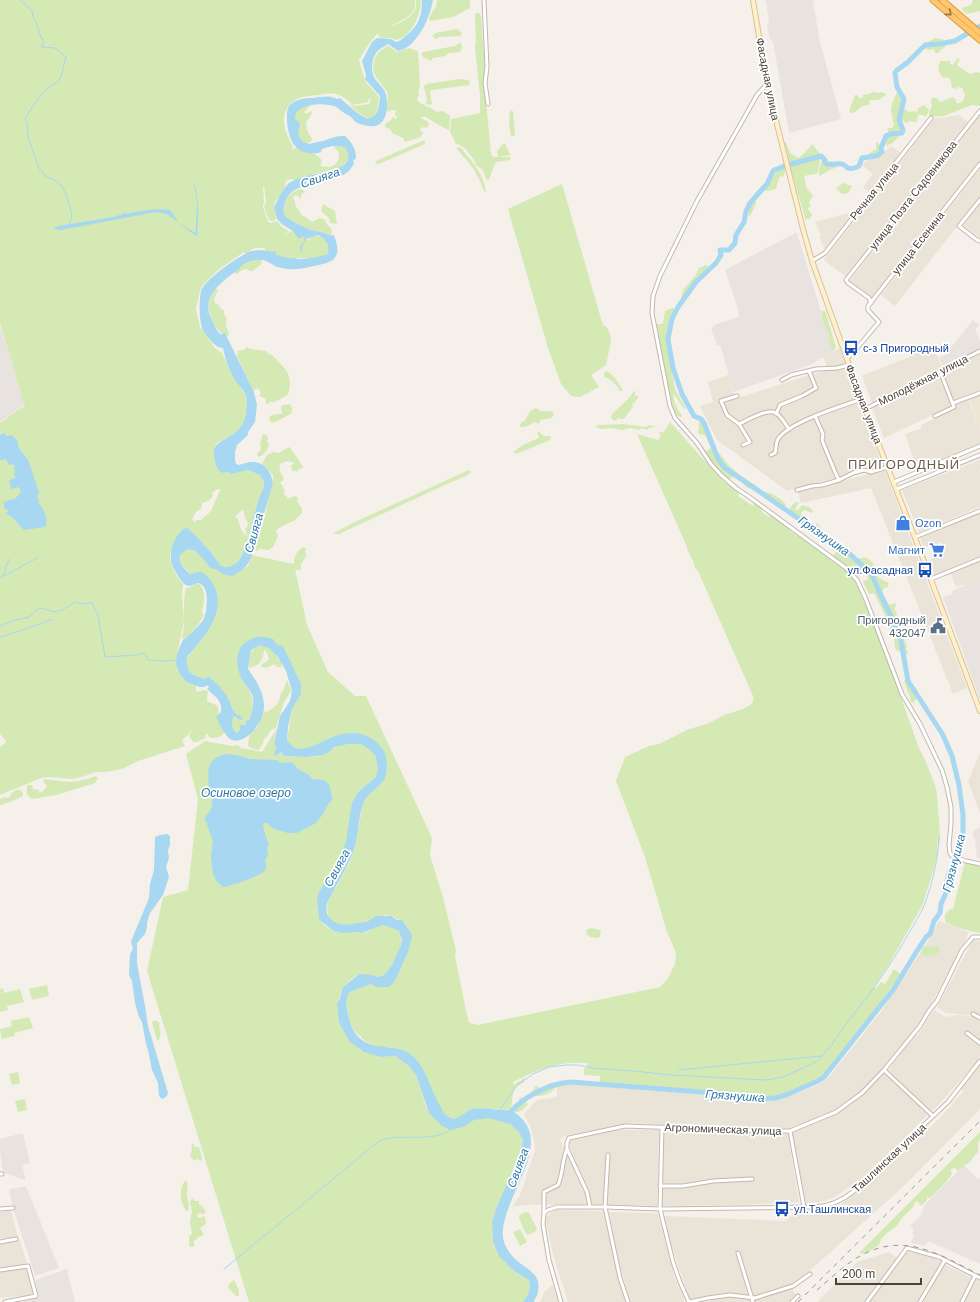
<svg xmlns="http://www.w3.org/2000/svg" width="980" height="1302" viewBox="0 0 980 1302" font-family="Helvetica,sans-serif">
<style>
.residential{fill:#e9e3d8}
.industrial{fill:#e8e3df}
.education{fill:#eee6d4}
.green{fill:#d4e9b4;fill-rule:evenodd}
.water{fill:#a7d7f1}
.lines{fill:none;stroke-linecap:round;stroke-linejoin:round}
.stream{stroke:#a7d7f1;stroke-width:1}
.river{stroke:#a7d7f1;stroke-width:5}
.street-casing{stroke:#c1b9ad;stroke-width:5}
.secondary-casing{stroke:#d5c39a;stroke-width:6}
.highway-casing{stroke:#de9a3b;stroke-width:7}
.street{stroke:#fff;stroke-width:3}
.secondary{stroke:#ffefcb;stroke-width:4}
.highway{stroke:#fec66d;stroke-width:5}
.rail{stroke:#999;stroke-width:1;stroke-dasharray:5 5;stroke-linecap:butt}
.oneway{stroke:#92774d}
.labels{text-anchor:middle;stroke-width:3.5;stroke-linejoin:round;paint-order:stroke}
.street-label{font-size:11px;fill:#4a4238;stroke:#fff}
.transit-label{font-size:11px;fill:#164399;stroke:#fff;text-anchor:start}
.shop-label{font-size:11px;fill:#366cbe;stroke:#fff;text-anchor:start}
.service-label{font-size:11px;fill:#4e5e75;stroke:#fff;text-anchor:end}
.water-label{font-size:12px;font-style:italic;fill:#2d79a6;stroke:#fff}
.quarter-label{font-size:13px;letter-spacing:1px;fill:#6c5f4f;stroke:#fff}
</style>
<rect width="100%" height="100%" fill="#f5f1ea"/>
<g class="residential">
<path d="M 980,114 L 980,162 L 871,298 L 849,282 Z"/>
<path d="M 959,115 L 968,122 L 846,277 L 824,260 L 934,119 Z"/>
<path d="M 891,146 L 901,153 L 870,193 L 863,187 L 873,174 L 862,165 L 872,157 L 876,160 Z"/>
<path d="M 980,169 L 980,197 L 895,306 L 881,295 Z"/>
<path d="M 980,203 L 980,238 L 963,225 Z"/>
<path d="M 848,213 L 852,216 L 825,249 L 819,237 L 821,235 L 815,222 Z"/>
<path d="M 921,344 L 937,355 L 942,367 L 872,403 L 862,376 L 912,356 Z"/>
<path d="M 840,348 L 845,363 L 835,367 L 834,365 L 827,367 L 823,357 Z"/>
<path d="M 980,353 L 980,391 L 954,400 L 942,372 Z"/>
<path d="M 846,366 L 849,369 L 882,466 L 787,491 L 717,440 L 700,406 L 713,402 L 708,382 L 729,375 L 735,399 L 815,373 Z"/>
<path d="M 938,374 L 951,406 L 884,438 L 872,407 Z"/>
<path d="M 968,399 L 980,432 L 980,443 L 935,463 L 917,469 L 905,434 L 922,428 L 921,425 L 956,408 L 955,404 Z"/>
<path d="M 980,460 L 980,470 L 979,470 L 980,473 L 980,507 L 919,532 L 902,490 Z"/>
<path d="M 885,471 L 967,688 L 953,694 L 871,488 L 801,503 L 798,492 L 869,474 Z"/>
<path d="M 980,513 L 980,557 L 935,576 L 929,560 L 945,553 L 941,542 L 924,548 L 920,537 Z"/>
<path d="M 980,562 L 980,581 L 965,587 L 964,584 L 956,587 L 951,574 Z"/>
<path d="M 980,753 L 980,813 L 968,781 Z"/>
<path d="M 939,921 L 968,932 L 966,940 L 932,1003 L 907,1040 L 882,1069 L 862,1091 L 837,1109 L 814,1120 L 789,1128 L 758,1129 L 630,1123 L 564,1136 L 563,1138 L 560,1139 L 563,1146 L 571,1156 L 586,1193 L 587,1204 L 523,1205 L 512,1207 L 519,1197 L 524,1185 L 527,1173 L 535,1151 L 535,1144 L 531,1128 L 524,1114 L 537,1100 L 557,1097 L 557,1086 L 572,1084 L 767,1100 L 782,1099 L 818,1085 L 828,1078 L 880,1013 L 927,943 Z"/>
<path d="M 973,940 L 980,941 L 980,1018 L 971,1014 L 966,1015 L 946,1013 L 937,1007 Z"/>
<path d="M 934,1010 L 946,1017 L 956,1015 L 972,1016 L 980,1020 L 980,1056 L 974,1065 L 932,1112 L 888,1071 L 901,1053 L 916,1035 L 918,1035 Z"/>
<path d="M 980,1063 L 980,1109 L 906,1184 L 794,1285 L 754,1297 L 730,1294 L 708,1296 L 690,1300 L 671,1244 L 664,1221 L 664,1216 L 786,1221 L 792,1215 L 812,1215 L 836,1208 L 870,1182 L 939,1119 L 964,1091 L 961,1089 Z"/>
<path d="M 883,1072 L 891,1078 L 928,1114 L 904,1139 L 861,1179 L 836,1196 L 825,1201 L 806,1204 L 792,1132 L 821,1121 L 836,1114 L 859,1098 Z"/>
<path d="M 615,1130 L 659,1130 L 657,1206 L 591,1204 L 588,1189 L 580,1177 L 568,1140 Z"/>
<path d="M 664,1131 L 788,1134 L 799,1202 L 736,1205 L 662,1206 Z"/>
<path d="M 555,1210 L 603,1211 L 618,1274 L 627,1302 L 568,1302 L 554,1258 L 545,1218 Z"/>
<path d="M 11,1211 L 18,1237 L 0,1239 L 0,1212 Z"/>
<path d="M 609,1212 L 654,1213 L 658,1214 L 675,1279 L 684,1298 L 684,1302 L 630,1302 L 616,1252 Z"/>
<path d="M 20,1240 L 27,1265 L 0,1268 L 0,1243 Z"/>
<path d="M 889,1252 L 897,1258 L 864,1302 L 817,1302 L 857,1262 Z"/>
<path d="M 907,1252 L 932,1257 L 941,1262 L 917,1302 L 870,1302 Z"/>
<path d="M 944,1264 L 972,1278 L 959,1302 L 924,1302 Z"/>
<path d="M 28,1268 L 33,1292 L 32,1294 L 30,1295 L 20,1297 L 19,1296 L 0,1298 L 0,1272 Z"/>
<path d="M 975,1279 L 980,1281 L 980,1302 L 964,1302 Z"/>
<path d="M 553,1285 L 559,1302 L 540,1302 L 545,1291 Z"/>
<path d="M 792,1288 L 796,1295 L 790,1302 L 755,1302 L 755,1299 Z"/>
<path d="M 730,1296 L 749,1299 L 751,1302 L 712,1302 L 710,1300 L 712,1299 Z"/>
</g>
<g class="industrial">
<path d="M 763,0 L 813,0 L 813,2 L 820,42 L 841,119 L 789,133 L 773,42 L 769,37 L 767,25 L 769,22 L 766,2 Z"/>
<path d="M 795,233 L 797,233 L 820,308 L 835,350 L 812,364 L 734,392 L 720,345 L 717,345 L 711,329 L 714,325 L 738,317 L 739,316 L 738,309 L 725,270 Z"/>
<path d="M 973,320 L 979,325 L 975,330 L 980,341 L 980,349 L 943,367 L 939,357 L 945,355 Z"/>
<path d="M 0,325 L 25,406 L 22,406 L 0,422 Z"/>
<path d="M 980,579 L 980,700 L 943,597 L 953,594 L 952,591 Z"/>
<path d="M 980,827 L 980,859 L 977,858 L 975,839 L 973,838 L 973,832 Z"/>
<path d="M 23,1133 L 30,1163 L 22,1165 L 26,1180 L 24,1180 L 3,1172 L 0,1151 L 0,1139 Z"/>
<path d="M 964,1165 L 978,1180 L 980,1178 L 980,1264 L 928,1241 L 925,1246 L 911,1243 L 914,1234 L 912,1233 L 914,1229 L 910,1226 L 921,1215 L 924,1206 Z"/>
<path d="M 26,1186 L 59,1268 L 35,1276 L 13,1208 L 9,1190 L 10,1189 Z"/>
<path d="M 67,1269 L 75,1302 L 21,1302 L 39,1298 L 35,1280 Z"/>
</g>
<path class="education" d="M 980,395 L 980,432 L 969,399 Z"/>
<g class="green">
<path d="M 0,0 L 415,0 C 417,18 399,19 389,28 C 402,21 418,17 416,0 L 421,0 C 421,14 412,37 396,40 C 390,36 384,40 378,36 L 379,34 L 377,34 L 368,45 L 359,60 C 361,67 363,74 365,80 C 368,87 375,90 378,96 L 379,96 C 378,106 379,115 368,119 L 356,111 L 348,103 L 354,106 L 369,104 L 371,99 L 369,99 L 368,102 L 353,105 C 348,101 342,95 335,94 C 330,93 324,94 319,95 C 303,96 287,98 284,118 C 283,128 289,139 293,147 L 291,150 L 298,147 L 310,150 L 321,159 L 322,163 L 320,166 C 323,166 327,167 330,167 C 341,164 341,153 334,147 L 335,144 C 341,144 346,144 348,150 C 350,153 350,158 347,161 C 340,173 325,170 314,174 C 308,176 302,179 297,181 L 290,179 L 286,181 L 285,186 L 280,199 L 277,199 L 274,204 L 276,219 L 274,221 L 269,220 L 264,206 L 266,201 L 264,186 L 263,187 L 264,201 L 263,207 L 268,222 L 271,223 L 277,221 L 282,227 L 289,231 L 285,235 L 293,230 L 300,236 L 304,236 L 308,240 C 316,231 324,238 330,245 L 328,257 C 319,258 311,258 302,258 C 299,257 296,259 293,260 C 284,260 272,255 265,250 L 265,248 L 255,248 L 249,251 L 249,254 L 246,255 L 244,252 L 241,254 L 218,270 L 202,286 L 200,291 L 196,309 L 200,327 L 215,348 L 222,353 L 233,377 L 246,395 L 247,408 L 243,425 L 235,434 L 226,438 L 217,443 L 214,448 L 215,463 L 222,473 L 228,472 L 231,474 L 248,470 L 260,475 L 264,482 L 264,487 L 259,498 L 252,522 L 248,544 L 238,562 L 229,567 L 224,567 L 220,565 L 211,552 L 189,529 C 184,534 177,540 173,546 C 165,559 175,574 183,584 L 182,593 L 184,620 L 176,660 L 177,669 L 186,682 L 191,683 L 196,686 L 196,692 L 204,690 L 208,691 L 207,701 L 218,706 L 219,718 L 227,730 C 221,737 218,738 210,738 L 208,734 L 206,734 L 205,738 L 197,742 L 193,742 L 189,736 L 191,732 L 190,730 L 189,734 L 182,740 L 185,746 L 138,761 L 122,769 L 105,772 L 95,772 L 85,776 L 72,779 L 50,777 L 41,778 L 0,795 L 0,747 L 3,745 L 6,741 L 0,734 L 0,423 L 22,407 L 25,407 L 0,323 ZM 218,489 L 220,489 L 220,490 L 211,511 L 201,520 L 197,520 L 194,522 L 192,519 L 196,512 L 201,509 L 202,503 L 208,501 L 213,496 L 212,493 ZM 243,509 L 245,518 L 248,523 L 248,525 L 245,529 L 247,536 C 240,532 241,525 237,518 L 235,517 Z"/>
<path d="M 437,0 L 470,0 L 470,8 L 453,17 L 430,21 L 429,18 L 432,12 L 436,7 Z"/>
<path d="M 973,0 L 980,0 L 980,11 L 967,14 L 962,10 L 962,8 L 971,5 Z"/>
<path d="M 476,13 L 479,13 L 481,16 L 485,68 L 484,81 L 491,154 L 493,157 L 510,157 L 510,160 L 496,162 L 493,168 L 489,180 L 486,179 L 483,170 L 476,165 L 474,160 L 465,148 L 455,143 L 454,139 L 450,132 L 451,119 L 480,113 L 480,96 L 475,47 L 476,41 L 475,14 Z"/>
<path d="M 457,29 L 461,32 L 462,34 L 460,36 L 439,37 L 436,39 L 432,36 L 435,33 Z"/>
<path d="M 935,38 L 942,39 L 948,43 L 943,49 L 940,50 L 939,53 L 935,53 L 934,49 L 928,50 L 925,48 L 927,43 Z"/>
<path d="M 461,42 L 462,48 L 460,52 L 448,53 L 445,56 L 433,58 L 431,61 L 423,57 L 421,54 L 423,52 L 455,46 Z"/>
<path d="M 388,46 L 397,52 L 409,48 L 418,51 L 420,87 L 418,91 L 419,95 L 417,100 C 423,106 430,107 437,112 L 443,111 L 450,116 L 449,130 C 445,129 429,119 426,117 L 422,117 L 422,119 L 427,121 L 429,124 L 427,128 L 423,127 L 420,129 L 421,131 L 423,133 L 421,137 L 405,142 L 403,138 L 392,133 L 390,129 L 386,128 L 385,126 L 386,123 L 390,121 L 393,117 L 396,119 L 397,118 L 395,114 L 396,110 L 391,110 L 389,112 L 387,111 C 387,106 389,97 387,92 C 384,87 379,82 376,77 C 369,64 376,51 388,46 Z"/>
<path d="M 958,58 L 960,60 L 957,64 L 958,66 L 970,74 L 977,72 L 980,73 L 980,106 L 972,105 L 944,116 C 939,116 935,117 930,116 L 929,113 L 932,106 L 931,100 L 932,98 L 937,98 L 940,102 L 953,97 L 956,100 L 956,103 C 962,104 964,100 965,95 L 962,88 L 958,87 L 956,89 L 952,88 L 951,82 L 949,78 L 942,77 L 938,70 L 940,61 L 950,61 L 950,64 L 953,65 Z"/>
<path d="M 460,79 L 467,80 L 470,81 L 469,85 L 431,90 L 430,93 L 432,104 L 429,105 L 425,103 L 427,100 L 424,87 L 426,84 Z"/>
<path d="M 898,90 L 899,90 L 903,103 L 899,114 L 898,119 L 903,129 L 900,133 L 890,133 L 887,129 L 888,128 L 892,128 L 894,125 L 891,111 L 892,103 Z"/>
<path d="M 873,92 L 878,93 L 882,92 L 886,94 L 886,95 L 878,100 L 870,100 L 869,105 L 862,106 L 854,113 L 851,113 L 849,111 L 855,95 L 858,95 L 859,98 L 862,98 L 864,94 L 866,95 Z"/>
<path d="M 311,105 L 304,112 L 306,114 L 311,111 L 312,113 L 306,123 L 307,130 L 312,139 L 311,142 L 304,143 L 300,140 L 293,126 L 295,111 L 300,106 Z"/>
<path d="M 924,105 L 929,110 L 928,113 L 925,117 L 923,115 L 918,115 L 917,121 L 915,122 L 910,121 L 907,123 L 901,120 L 903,110 L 905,109 L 909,112 L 915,111 L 917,113 L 918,108 Z"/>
<path d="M 510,110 L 513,111 L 515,136 L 511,136 L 509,123 Z"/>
<path d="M 891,134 L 901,134 L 894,142 L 887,146 L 886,144 C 887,140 886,136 891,134 Z"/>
<path d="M 422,141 L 425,141 L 425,144 L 379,164 L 377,164 L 375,163 L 376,161 Z"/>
<path d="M 786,142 L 790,153 L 798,158 L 801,156 L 813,144 C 814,148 818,150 819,153 C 822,159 818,166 818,172 C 814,176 809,173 804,177 L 807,189 L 813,196 L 809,202 L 811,206 L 810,208 L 808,207 L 808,209 L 812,215 L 809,219 L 805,219 L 805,218 L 784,144 Z"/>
<path d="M 876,142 L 877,142 L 882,148 L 882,156 C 878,159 874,160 869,158 L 868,154 L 876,149 Z"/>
<path d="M 505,143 L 510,155 L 498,157 L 497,151 L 502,145 Z"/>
<path d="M 457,147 L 461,148 C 473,163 483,172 486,192 L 484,191 L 480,181 L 473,168 L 457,149 Z"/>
<path d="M 822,159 L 824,159 L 825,163 L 828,165 L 836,164 L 837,166 L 836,168 L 831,169 L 820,176 L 819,175 L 819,169 Z"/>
<path d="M 784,162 L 785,172 L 783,177 L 780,176 L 778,181 L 776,189 L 767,191 L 763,188 L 755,198 L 756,204 L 750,216 L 749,217 L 748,209 L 746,207 L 747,202 L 752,200 C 755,187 769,184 775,174 C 779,169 778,166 784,162 Z"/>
<path d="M 843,183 L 852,186 L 848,193 L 842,194 L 836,188 Z"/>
<path d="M 562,184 L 602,322 L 604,326 L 606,326 L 610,334 L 611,341 L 606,365 L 591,375 L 599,387 L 580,397 L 571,396 L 561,384 L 548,348 L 508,209 Z"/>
<path d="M 299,189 L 305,191 L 305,193 L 302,193 L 300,199 L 297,195 L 293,197 C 296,202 294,207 299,210 L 302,216 L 306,217 L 312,222 L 320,218 L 324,219 L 328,226 L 331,228 L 332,235 L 330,236 C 322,230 312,232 304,227 C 301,226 299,224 296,222 C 286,219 282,215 285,204 C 287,195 292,193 299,189 Z"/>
<path d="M 323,204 L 335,211 L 337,224 L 330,223 L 329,218 L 321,211 Z"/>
<path d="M 255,259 L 261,259 L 262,262 C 260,266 256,268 253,271 L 250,271 L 247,269 L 242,270 L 237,274 L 234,272 L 242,265 Z"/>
<path d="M 706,265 L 708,266 L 708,268 L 694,282 L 684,298 L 681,298 L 683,290 L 695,276 L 699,268 Z"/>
<path d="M 215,289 L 217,289 L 218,291 C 216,295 213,298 215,303 L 218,304 L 221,309 L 224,310 L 224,314 L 227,319 C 224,329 229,328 229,336 C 216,334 209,317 209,304 C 209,299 213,294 215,289 Z"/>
<path d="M 673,308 L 675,309 L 670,321 L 669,328 L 667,337 L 668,350 L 675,389 L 685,407 L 685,409 L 684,409 L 674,394 C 673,402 677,409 682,415 L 681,417 L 676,415 L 671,400 L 664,371 L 657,325 L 657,324 L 661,324 L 663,323 L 665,311 Z"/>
<path d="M 822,311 L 825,311 L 826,313 L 836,348 L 832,350 L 829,340 L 829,334 L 822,319 Z"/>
<path d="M 247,347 L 251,349 L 266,351 L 269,355 L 271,354 C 285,369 294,373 288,395 L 272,403 L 269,401 L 269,404 L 266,404 L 266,399 L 259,396 L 261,393 L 258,388 L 253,390 L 237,356 L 238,351 L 244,350 Z"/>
<path d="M 606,371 C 615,375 618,383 623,391 L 620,391 C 616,385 612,379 604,377 L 604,373 Z"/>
<path d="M 635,390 L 635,395 L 638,396 L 638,398 L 632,405 L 633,407 L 628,413 L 624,419 L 620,419 L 618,417 L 617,420 L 614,421 L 611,418 L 612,414 L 627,400 Z"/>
<path d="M 290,404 L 292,408 L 292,413 C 286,416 278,422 271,423 L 269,418 L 270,416 L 276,414 L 282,414 L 281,407 L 283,405 Z"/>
<path d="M 536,408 L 541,411 L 552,411 L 554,414 L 552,418 L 540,420 L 539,424 L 535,422 L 525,427 L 520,427 C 520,422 522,423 525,420 C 530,414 527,411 536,408 Z"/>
<path d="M 701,421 L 703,421 L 705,423 L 705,425 L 709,428 L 708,433 L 713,440 L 713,445 L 711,447 C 708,444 708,437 704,435 C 702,434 700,435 699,434 L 698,432 L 699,427 L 698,424 Z"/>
<path d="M 670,422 L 723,481 L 739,493 L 738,496 L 753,506 L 754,503 C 757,505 762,508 762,512 L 769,517 L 771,515 C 775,517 787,526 789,530 C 806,542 848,567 857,584 L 891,668 L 918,746 L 925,760 L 935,785 L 937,794 L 940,835 L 940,842 L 938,842 L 938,826 L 937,858 L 923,904 L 888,966 L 874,987 L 876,988 L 881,982 L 885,984 L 894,969 L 901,974 L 867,1021 L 823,1075 L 818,1079 L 783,1094 L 776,1096 L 755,1096 L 600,1082 L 600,1076 L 584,1075 L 584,1068 L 587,1068 L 587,1063 C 557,1061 539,1069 513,1082 L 514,1085 L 518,1082 L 525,1078 L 524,1082 C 511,1088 513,1097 511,1110 L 474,1108 L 459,1118 L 454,1119 L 445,1115 L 436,1101 L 424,1071 L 390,1047 L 380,1047 L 366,1042 L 354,1030 L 349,1020 L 346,1006 L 347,998 L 350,992 L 371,984 L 395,981 L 408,952 L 410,931 L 404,922 L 391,916 L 385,915 L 359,924 L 345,925 L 332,922 L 329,918 L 327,909 L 328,901 L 349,864 L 355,848 L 363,803 L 367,796 L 382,782 L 386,776 L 387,761 L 382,749 L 330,738 L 310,748 L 293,750 L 287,741 L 292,709 L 301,694 L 277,645 L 249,640 L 243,680 C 254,694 258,713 244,726 C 241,729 240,731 237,733 C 229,726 232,725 233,716 L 234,716 L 240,720 L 234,712 L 229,699 L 206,679 L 196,676 L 190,672 L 187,666 L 187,658 L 205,635 L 215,616 L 215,588 L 206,575 L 190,574 L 181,563 L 179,556 L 182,552 L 191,549 L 199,554 L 212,568 L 228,574 L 234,575 L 248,566 L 252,555 L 294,564 C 294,556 296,552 303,547 L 306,548 L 305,552 L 307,555 L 301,564 L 301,570 L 298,570 L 295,569 L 307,625 L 328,672 L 355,696 L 366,696 L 432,838 L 430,855 L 443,897 L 456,951 L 455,956 L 468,1020 L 470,1023 L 478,1025 L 660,987 L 668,978 L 675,964 L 676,953 L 667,932 L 645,857 L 616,781 L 625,757 L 649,746 L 659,744 L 687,730 L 709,723 L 724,715 L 743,709 L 750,705 L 753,702 L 753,696 L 698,571 L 695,568 L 694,563 L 687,549 L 687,547 L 637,434 L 658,440 L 661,436 L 659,432 L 660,431 L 663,433 Z"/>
<path d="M 622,424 L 645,427 L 650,425 L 655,427 L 649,428 L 647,430 L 642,428 L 639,430 L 631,428 L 622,430 L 611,428 L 602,429 L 595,427 L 599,425 Z"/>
<path d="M 538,431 L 544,436 L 550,436 L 551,438 L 548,441 C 537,445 527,450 516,454 L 513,452 L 523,445 L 537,439 L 539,437 L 537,433 Z"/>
<path d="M 263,434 L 266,435 L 268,438 L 267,442 L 269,444 C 269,449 264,455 259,457 L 257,455 L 259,451 L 261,450 L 260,444 Z"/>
<path d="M 289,447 C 293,452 301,462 303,468 L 299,469 L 297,472 L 295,470 L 293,472 L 291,466 L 294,463 C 289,460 285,461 280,464 C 279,469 280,474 284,478 L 282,482 L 280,482 L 285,491 L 284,495 L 287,496 L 286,499 L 295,496 L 298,497 L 297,501 L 302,509 L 302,513 L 294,521 L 284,525 L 276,530 L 278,536 L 273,547 L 269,550 L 260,549 L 257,551 L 255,550 L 265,515 L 270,491 L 273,483 L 273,475 L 262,464 L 267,455 L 273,452 L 279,453 Z"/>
<path d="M 711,448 C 721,451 725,463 733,469 C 743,478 755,484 765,492 C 772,493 783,499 786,505 L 784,507 C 770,505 757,488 747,488 L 741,481 L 733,477 L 729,479 L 727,478 L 711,462 L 705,454 L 706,451 Z"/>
<path d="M 469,470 L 471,472 L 466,476 L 449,483 L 339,534 L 334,534 L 334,533 L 357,521 Z"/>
<path d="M 795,502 L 800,503 L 797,505 L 795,510 L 798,510 L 802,505 L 809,507 L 813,511 L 812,513 L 804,510 L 801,513 L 803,517 L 810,522 L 810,524 L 808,526 L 799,523 L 791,515 L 790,508 Z"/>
<path d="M 817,523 L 829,537 L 833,538 L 841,546 L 844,546 L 845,548 L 850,550 L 850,553 C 855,558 859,560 866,557 L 873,563 L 875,572 L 879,578 L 889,583 L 888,587 L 884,588 L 882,592 L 888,603 L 890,605 L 895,603 L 896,605 L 894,610 L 897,612 L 896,617 L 898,621 L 904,622 L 901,626 L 906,628 L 904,639 L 907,646 L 906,649 L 908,652 L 906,655 L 902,650 L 898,652 L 895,648 L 894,638 L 895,636 L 892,629 L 882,621 L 886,617 L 874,593 L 869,594 L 863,582 L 868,579 L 867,576 L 864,573 L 859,576 L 856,576 L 836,559 L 833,556 L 839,549 L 832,542 L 819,535 L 817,528 L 815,528 L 815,526 Z"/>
<path d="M 196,584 L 199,584 C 207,592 204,602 202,612 L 204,614 C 202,621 190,637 183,639 L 182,638 C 186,621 182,604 186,588 L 191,587 Z"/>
<path d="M 260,644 L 270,647 L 281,662 L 282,667 L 277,667 L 274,664 C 269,667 266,669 261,666 L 263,663 L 266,662 L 269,659 L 268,655 L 264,649 C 264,654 263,659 259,663 C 257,666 253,666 250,668 L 249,667 C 250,655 249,650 260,644 Z"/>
<path d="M 906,679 C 915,687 925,692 913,703 L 911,702 C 909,694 906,688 904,681 Z"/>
<path d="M 287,680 L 291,691 L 284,702 L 276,728 L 271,730 L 267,736 L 264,739 L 263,743 L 259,750 L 253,749 L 248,746 L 250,731 L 253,728 L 257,729 L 259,720 L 266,710 L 267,712 C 276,706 280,704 281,692 L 283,691 Z"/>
<path d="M 277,728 L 274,743 L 276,747 L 274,757 L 281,752 L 284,756 C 297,757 310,758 322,755 C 328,753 331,749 336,747 C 346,742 356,744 367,745 L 376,757 L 378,770 L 375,778 L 358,792 L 346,842 L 338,860 L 319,892 C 318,897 318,901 318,907 C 319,930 334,933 354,932 C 357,932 360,934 363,933 C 370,932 376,926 383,925 C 387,925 394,928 398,930 C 409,939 391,973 380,977 C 378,977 362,975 359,974 C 336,988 339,998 339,1022 L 381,1057 L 395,1056 L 409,1066 L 416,1075 L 426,1107 L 431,1115 L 434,1117 L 439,1123 L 469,1120 L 488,1116 L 510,1124 L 519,1132 L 523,1140 L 521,1151 L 511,1175 L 497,1206 L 492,1222 L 493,1242 L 499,1256 L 514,1271 L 529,1280 C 531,1290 529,1294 523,1302 L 249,1302 L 147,971 L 163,897 L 188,890 L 198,799 L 186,754 L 205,741 L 232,746 L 237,745 L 241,748 L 262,752 Z"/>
<path d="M 96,776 L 98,778 L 95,783 L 56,795 L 32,799 C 25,795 27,792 27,785 L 32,785 L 33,789 L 39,790 L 39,793 L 42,792 L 47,786 L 43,781 L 45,779 C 67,782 74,784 96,776 Z"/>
<path d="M 16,790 L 20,790 L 23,792 L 23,796 L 13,801 L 0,805 L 0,799 L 5,797 L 7,798 L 10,797 L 11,793 Z"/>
<path d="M 965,862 L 980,866 L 980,933 L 962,929 L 946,923 C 944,917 944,913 951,909 L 953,909 Z"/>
<path d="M 591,928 L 599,930 L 601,932 L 600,936 L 598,938 C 592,937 586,938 586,930 Z"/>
<path d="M 928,946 L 930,948 L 938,946 L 940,949 C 939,955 932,956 926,956 L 923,954 L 921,951 L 923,947 Z"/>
<path d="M 47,985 L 49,996 L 32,1000 L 29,989 Z"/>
<path d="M 3,988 L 4,993 L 20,989 L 24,1002 L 7,1006 L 8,1010 L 0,1012 L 0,989 Z"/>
<path d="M 29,1017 L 33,1028 L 14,1033 L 15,1036 L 2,1039 L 0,1029 L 12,1026 L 11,1021 Z"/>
<path d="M 155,1020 L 160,1023 L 159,1025 C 160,1030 162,1037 158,1041 L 157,1040 L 152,1022 Z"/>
<path d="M 18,1072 L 20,1083 L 12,1085 L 9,1074 Z"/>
<path d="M 563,1080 L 565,1084 L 564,1086 L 555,1088 L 550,1093 L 541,1096 L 534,1096 L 529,1099 L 526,1102 L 528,1104 C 525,1108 520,1113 515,1112 L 514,1109 L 519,1102 L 519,1098 L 521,1097 L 522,1099 L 532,1092 L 535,1086 L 539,1087 L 541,1089 C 548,1087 555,1083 563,1080 Z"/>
<path d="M 25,1099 L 27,1110 L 18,1112 L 15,1101 Z"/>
<path d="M 980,1132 L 980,1140 L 978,1143 L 978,1152 L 974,1156 L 971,1161 L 957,1171 L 955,1168 L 951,1169 L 952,1174 C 946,1183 938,1190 930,1198 L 927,1197 L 927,1200 L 921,1206 L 918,1202 L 915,1202 L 914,1206 L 901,1219 L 897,1226 L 887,1233 L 881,1239 L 879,1245 L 873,1249 L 862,1254 L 860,1253 L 860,1252 Z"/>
<path d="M 193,1143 L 195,1147 L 199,1147 L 202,1158 L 202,1161 L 197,1159 L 194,1161 L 190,1156 L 192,1150 L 191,1145 Z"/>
<path d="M 185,1181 L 187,1181 C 188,1186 187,1190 187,1195 C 188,1201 190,1205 188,1211 L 186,1211 C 180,1201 178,1190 185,1181 Z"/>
<path d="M 192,1198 L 195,1201 L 199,1201 L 199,1204 L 203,1207 L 206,1212 L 203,1214 L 199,1213 L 197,1217 L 200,1218 L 205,1216 L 206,1224 L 200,1228 L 204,1235 L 199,1237 L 194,1241 L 194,1246 L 192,1247 L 189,1246 L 189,1236 L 192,1234 L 190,1222 L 192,1211 L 190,1202 Z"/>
<path d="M 526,1212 L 529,1213 L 537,1229 C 535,1233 530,1235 526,1234 L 519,1218 L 519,1215 Z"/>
<path d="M 520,1229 L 527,1242 L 520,1246 L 513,1232 Z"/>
<path d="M 234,1280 L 239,1290 L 239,1296 L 236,1296 L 228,1287 L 229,1284 Z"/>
</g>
<g class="water">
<path d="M 422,0 L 433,0 C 430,17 422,34 409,46 C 406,48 402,50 398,51 L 388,44 C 386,46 382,47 380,49 C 372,55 370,68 374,77 C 377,83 385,88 386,95 C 389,104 387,124 375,126 C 370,127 362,125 357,123 C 354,121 352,117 348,115 C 346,114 344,113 343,112 C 340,111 339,108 336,107 C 325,102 294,103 295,119 L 299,122 L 300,126 L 298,129 L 299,137 L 303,142 L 310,144 C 315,142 318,142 323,141 C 331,138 336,136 345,136 C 352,143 356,148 356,158 L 353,161 L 354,164 L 349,171 L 340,177 L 331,177 L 327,180 L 308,186 C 302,186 295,189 291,193 C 287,196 285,202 284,207 C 282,219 291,219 298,224 C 300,225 302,226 304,227 C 312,232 322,230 330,236 L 334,235 C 342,257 336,262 314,266 C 305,268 296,270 287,269 C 282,268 275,267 272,264 C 267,262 266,260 261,260 C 254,259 242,263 239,269 C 223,281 201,295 211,318 C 214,324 216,330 220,334 L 225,333 L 254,392 L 257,405 L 255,422 L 248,432 L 248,435 L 237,445 L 235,452 L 235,460 L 236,464 L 239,465 C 243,464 247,462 252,462 C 264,461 272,473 273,483 L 252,555 C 249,563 246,568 239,572 C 237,573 234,576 231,576 C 225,575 222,573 217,570 C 212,567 216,571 211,568 C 202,560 194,540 180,555 C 178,562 184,569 190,574 C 193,574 195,572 198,572 C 205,571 211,580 214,586 C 227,613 203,638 187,657 C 186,673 192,675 206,679 L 208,676 C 216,683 223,689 228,698 C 232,705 232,711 238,716 L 239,715 L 243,719 L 240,720 L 234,716 L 233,717 C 232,724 230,727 237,733 L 241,729 L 239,726 L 240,725 L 246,725 L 246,721 L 250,719 C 252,712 254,705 253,698 C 252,691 247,687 243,681 C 236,670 234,650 246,642 C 257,635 262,636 273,639 L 277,645 L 283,646 L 301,684 L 301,694 L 292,709 L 288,727 L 287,740 L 294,748 C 306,751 317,744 328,739 C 347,730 368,730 382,748 C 387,755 388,766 386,775 C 384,786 368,791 364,802 C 358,816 359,835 354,850 C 349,864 341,877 334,890 C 332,895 328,899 327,904 C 323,919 338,927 351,924 C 363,922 366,924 376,916 L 391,916 L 397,920 L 402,920 L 410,931 L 412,936 L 408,952 L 395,981 L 390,986 L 387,987 L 376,987 L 371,984 L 350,992 C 345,999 346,1006 348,1015 C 359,1062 393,1036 415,1058 C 428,1072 431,1092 441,1107 C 442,1110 444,1113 446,1115 C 448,1117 451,1118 454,1119 C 461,1117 466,1112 472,1109 C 476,1107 497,1110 503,1110 C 512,1110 517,1113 523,1120 C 550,1151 499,1202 503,1238 C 504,1245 509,1253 515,1259 C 524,1268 542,1273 538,1291 C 538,1295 535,1298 534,1302 L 523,1302 C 529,1294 531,1290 529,1280 L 514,1271 L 499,1256 L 493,1242 L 492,1222 L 497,1206 L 511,1175 L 521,1151 L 523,1140 L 519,1132 L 510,1124 L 489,1118 L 474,1120 L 463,1127 L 451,1130 L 442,1126 L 429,1113 L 416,1075 L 409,1066 L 395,1056 L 381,1057 L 364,1052 L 349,1041 L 339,1022 L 337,1003 L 339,1001 L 343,987 L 359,974 L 372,975 L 378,977 L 382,976 L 386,973 L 392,965 L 401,945 L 402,939 L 399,931 L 395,929 L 383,925 L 362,933 L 356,932 L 342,933 L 332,930 L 322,922 L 319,919 L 317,899 L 319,892 L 338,860 L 346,842 L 352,803 L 358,792 L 375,778 L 378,770 L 376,757 L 369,749 L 361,744 L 348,744 L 334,747 L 329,752 L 323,755 L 307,757 L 284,756 L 281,752 L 274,757 L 276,747 L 274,744 L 280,716 L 290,701 L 292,691 L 286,671 L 278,657 L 269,648 L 259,645 L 251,650 L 248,669 C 265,692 273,713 249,735 C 244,739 238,742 232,740 C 224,736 220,724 216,717 L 221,712 C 222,699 216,698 207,689 L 209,687 L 208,685 C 200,691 194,683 186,682 C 183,678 179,673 177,668 C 174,659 179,648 183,640 C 187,638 200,625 203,620 C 207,615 208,595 205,589 C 204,586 201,584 198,583 C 196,583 192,586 190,586 C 185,586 182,582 180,579 C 177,574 174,570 172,565 C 168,552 174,536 185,528 L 189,529 L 211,552 L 220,565 L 224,567 L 229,567 L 238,562 L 248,544 L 252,522 L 259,498 L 264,487 L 264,482 L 260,475 L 248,470 L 231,474 L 228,472 L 222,473 C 214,468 214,457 214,448 C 221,438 235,437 242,425 C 246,420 248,402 246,395 C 244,390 238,385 235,380 C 229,371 225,358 223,348 C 219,348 216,346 213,343 C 209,338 204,334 202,328 C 199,317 199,302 201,291 C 205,279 239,256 251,251 C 257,250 267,250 272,252 L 275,251 L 276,252 L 275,254 C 291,261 312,260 328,254 C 330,244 326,240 318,235 L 306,239 L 302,247 L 301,254 L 300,246 L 303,243 L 305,238 L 302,236 L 299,239 L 293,231 L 283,225 L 277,219 L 274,207 C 278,200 283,188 289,183 C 302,174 341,172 347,162 C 350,157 348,153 346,148 C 338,144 331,146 322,149 L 321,152 C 317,154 313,153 309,153 C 295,151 291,142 288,129 C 287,123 286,114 288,108 C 292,99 305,98 313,98 C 321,97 329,95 337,99 L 340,98 L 356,112 L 367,119 C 379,116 379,107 380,96 L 365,79 L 366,75 L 362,61 L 372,42 L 377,38 L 391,39 L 396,42 C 401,41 403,38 407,35 C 419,25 422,15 422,0 Z"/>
<path d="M 193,178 C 199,197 199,216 197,235 L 196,236 L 167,214 L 156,212 L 61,230 L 53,229 L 58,226 L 113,217 L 123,214 L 124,212 L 126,214 C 140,211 155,208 170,210 L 179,223 L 195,233 L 196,227 L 197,201 Z"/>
<path d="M 4,433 L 7,436 L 11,435 L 14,437 L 18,442 L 18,447 L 28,460 L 39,492 L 37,496 L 39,501 L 38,503 C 44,508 49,520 45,527 L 24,530 L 11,516 L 5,514 L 9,511 L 4,508 L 4,502 L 16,498 L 21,492 L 19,487 L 11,489 L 10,487 L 11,485 L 9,482 L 11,479 L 16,478 L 14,474 L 15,472 L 14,468 L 15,466 L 13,464 L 9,465 L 6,459 L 0,460 L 0,435 Z"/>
<path d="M 226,754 L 237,755 L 250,759 L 277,760 L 280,763 L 292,762 L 298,769 L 309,775 L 312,779 L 324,780 L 327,782 L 330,787 L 332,797 L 332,800 L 327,806 L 323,814 L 316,823 L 297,833 L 288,833 L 274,829 L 267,823 L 263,823 L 264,831 L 269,844 L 267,848 L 268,855 L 265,860 C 266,863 267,866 265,870 C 261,876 231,886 223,887 L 217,882 L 213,874 L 211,856 L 213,841 L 205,819 C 207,811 213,812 212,800 C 212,796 210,792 209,787 C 207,770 207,758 226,754 Z"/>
<path d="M 167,834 L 170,836 L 170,845 L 168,850 L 169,858 L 166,867 L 169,877 L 163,895 L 150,913 L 147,923 L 147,927 L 145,934 L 137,943 L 137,963 L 145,1006 L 148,1026 L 168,1093 L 167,1096 L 162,1099 L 159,1096 L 158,1083 L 152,1070 L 148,1050 L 146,1044 L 142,1022 L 139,1017 L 135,1003 L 132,981 L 129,975 L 130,954 L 133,949 L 131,942 L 132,939 L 149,898 L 150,884 L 154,870 L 155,837 L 160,835 Z"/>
</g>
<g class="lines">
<g class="stream">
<path d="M 20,0 L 32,11 L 33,17 L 36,22 L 41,37 L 44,43 L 41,47 L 55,48 L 66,57 L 61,77 L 57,82 L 45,90 L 33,106 L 25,119 L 27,122 L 28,137 L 39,168 L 45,176 L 54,180 L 62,186 L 67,197 L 72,215 L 69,225"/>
<path d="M 3,576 L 9,559"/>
<path d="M 0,578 L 37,558"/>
<path d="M 0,626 L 12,621 L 29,617 L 39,608 L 42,608 L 54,612 L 62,610 L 75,602 L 82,604 L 92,603 L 98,616 L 105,657 L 137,655 L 142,653 L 145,654 L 148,660 L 165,661 L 176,660"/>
<path d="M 0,637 L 20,631 L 32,626 L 41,624 L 49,620 L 53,620"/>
<path d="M 679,1070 L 821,1056"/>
<path d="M 500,1110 L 516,1086 L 533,1074 L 549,1067 L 566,1065 L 578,1065 L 592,1068 L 634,1071 L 670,1075 L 767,1080 L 783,1077 L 814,1063 C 827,1054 838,1035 847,1023 C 870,994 891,965 909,933 C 914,924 920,915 924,906 C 932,884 938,861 939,838"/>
<path d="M 224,1269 L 379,1141 C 400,1132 433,1144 451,1129"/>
</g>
<path class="river" d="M 508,1115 C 521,1098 549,1083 571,1082 L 740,1095 L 760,1099 L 775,1098 L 786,1095 L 818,1081 L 824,1077 L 893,990 L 915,954 L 926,937 L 930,934 L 934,921 L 940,913 L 941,904 L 949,886 L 947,881 L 950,870 L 953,868 L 959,852 L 963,833 L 963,815 L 959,785 L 952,756 L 943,735 L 908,681 L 900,636 L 879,591 L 872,575 L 850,554 L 725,468 L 718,459 L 704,423 L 701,419 L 694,416 L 682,394 L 673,368 L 668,339 L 672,319 L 678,307 L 696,282 L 716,263 L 721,255 L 720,250 L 729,250 L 735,243 L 736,235 L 744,222 L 746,211 L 751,202 L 767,184 L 772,173 L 774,170 L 791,164 L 821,156 L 825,160 L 825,163 C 830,166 836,163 842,164 C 845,165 846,167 848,168 C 851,169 856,168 859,166 L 862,158 L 876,156 L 882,152 L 881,148 L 886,136 L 890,134 L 902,133 L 903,130 L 899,120 L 904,99 L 897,87 L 895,73 L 896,71 L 908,62 L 925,45 L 939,44 L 955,41 L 980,26"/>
<defs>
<g id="street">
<path d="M 484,0 L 487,67 L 485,83 L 488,104"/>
<path d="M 767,84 L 757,95 L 697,201 L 660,276 L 653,296 L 652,313 L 670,406 L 675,418 L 697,443 L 711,464 L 721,475 L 736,488 L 748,496 L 846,568 L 857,580 L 865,597 L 902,694 L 920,724 L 942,770 L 947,787 L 951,807 L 951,824 L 949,845 L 950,853 L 952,856 L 966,861 L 980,864"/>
<path d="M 980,200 L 959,226 L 977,240 L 980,241"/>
<path d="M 812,261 L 825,253 L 931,118"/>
<path d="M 871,303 L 869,298 L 848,283 L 846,280 L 980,111"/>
<path d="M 847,358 L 852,354 L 879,322 L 868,310 L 868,306 L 980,164"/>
<path d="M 782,380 L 791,375 L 816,369 L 837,368 L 849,365"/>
<path d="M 737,396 L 721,401 L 727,415 L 739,424 L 750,442 L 743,445"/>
<path d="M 953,403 L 980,393"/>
<path d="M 865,409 L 980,351"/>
<path d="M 776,414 L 780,405 L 802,396 L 816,388 L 809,371"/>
<path d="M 815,416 L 823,434 L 822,440 L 835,472 L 839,480"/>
<path d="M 935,416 L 954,407 L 940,371"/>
<path d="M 739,424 C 748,420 767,408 776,413 C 781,416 785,424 789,429"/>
<path d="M 771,455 L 775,453 C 777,448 775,444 778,439 C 789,422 842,406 862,399"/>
<path d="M 894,482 L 980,446"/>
<path d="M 897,489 L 980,455"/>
<path d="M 797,490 L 812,486 L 822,485 L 839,480 L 853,473 L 864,470 L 871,472 L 888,467"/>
<path d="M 915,537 L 980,511"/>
<path d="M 931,579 L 980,559"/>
<path d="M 973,1014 L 980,1018"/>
<path d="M 967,1033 L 980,1043"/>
<path d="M 884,1070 L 933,1116"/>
<path d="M 662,1127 L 660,1209 L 673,1262 L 680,1282 L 689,1302"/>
<path d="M 790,1131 L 804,1207"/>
<path d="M 608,1155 L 605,1207 L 620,1278 L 628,1302"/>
<path d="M 0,1174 L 2,1174"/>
<path d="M 660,1186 L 683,1186 L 713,1181 L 752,1179"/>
<path d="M 590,1207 L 587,1192 L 567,1149 L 567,1143 L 569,1138 L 625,1126 L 765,1131 L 790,1131 L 836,1112 L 862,1093 L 884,1070 L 920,1026 L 929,1011 L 937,1001 L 962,950 L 973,937 L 980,937"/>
<path d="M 0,1209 L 13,1208"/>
<path d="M 544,1213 L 544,1192 L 558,1185 C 563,1174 562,1160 567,1149"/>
<path d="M 0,1242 L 16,1239"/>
<path d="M 738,1253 L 753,1302"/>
<path d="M 0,1270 L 28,1266 L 36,1296 L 5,1302"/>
<path d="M 561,1302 L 549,1260 L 543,1224 L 544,1213 L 548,1210 L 557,1207 L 605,1207 L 660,1209 L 816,1207 C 831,1206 843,1200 854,1191 L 948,1102 L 980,1061"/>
<path d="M 689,1302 L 708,1298 L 730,1295 L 755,1298 L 793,1286 L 810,1274"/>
<path d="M 792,1302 L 798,1296"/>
<path d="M 867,1302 L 907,1248 L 939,1257 L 980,1278"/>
<path d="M 920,1302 L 945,1260"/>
<path d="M 962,1302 L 975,1276"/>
</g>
<path id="secondary" d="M 753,0 L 767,84 L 803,229 L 812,261 L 865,409 L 927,569 L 980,711"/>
<g id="highway">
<path d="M 933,0 L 980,40"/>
<path d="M 942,0 L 980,33"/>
</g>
</defs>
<use href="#street" class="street-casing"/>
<use href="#secondary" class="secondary-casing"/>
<use href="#highway" class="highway-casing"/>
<use href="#street" class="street"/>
<use href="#secondary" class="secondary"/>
<use href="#highway" class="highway"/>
<g class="rail">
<path d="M 817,1290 C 830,1279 844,1265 860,1256 C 905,1231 940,1255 980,1275"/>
<path d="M 798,1302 L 980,1121"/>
</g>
</g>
<defs><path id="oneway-chevron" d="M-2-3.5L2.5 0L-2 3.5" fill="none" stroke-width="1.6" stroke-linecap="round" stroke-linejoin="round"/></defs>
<use class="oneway" href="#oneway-chevron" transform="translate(949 13) rotate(40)"/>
<defs>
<symbol id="bus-bare" viewBox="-9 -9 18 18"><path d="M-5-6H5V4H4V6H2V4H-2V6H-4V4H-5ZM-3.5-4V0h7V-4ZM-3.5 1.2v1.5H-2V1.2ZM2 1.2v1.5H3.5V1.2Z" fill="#1a4fb4" stroke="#fff" stroke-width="2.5" paint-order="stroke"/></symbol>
<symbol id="shop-bare" viewBox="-9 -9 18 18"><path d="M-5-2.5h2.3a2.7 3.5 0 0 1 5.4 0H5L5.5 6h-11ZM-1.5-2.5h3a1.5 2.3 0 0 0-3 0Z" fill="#3f7fe0" stroke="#fff" stroke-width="2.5" paint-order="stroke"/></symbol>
<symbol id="supermarket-bare" viewBox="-9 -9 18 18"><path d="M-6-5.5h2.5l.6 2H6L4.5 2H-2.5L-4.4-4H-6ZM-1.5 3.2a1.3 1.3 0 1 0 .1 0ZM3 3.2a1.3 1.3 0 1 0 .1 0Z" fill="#3f7fe0" stroke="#fff" stroke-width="2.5" paint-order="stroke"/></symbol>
<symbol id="civic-bare" viewBox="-9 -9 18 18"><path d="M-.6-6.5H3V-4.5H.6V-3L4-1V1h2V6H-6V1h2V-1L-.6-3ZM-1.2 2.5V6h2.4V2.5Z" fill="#5c6f8a" stroke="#fff" stroke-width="2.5" paint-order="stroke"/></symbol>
</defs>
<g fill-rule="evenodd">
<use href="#bus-bare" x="840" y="337" width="22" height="22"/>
<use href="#shop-bare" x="892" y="512" width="22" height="22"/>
<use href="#supermarket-bare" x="926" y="539" width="22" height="22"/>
<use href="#bus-bare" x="914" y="559" width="22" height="22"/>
<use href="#civic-bare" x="927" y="615" width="22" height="22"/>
<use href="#bus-bare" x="771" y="1198" width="22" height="22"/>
</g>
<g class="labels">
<g class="street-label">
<text transform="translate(768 79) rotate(79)" y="4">Фасадная улица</text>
<text transform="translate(874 191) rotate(-51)" y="4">Речная улица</text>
<text transform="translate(913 195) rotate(-52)" y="4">улица Поэта Садовникова</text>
<text transform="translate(918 243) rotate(-52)" y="4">улица Есенина</text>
<text transform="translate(923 380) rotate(-27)" y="4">Молодёжная улица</text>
<text transform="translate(864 404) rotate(69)" y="4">Фасадная улица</text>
<text transform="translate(723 1129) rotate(2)" y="4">Агрономическая улица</text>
<text transform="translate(889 1158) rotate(-43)" y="4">Ташлинская улица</text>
</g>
<g class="transit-label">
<text x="863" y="352">с-з Пригородный</text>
<text x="913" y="574" text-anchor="end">ул.Фасадная</text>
<text x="794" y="1213">ул.Ташлинская</text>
</g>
<g class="shop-label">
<text x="915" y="527">Ozon</text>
<text x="925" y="554" text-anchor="end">Магнит</text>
</g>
<g class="service-label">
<text x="926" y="624">Пригородный<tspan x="926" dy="13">432047</tspan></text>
</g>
<g class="water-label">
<text transform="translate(320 178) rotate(-19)" y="4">Свияга</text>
<text transform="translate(254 533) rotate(-74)" y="4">Свияга</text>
<text transform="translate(824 536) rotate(35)" y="4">Грязнушка</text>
<text x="246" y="797">Осиновое озеро</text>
<text transform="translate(954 863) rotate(-75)" y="4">Грязнушка</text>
<text transform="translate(337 868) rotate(-61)" y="4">Свияга</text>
<text transform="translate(735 1096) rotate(4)" y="4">Грязнушка</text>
<text transform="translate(518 1168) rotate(-70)" y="4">Свияга</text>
</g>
<g class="quarter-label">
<text x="904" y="469">ПРИГОРОДНЫЙ</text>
</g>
</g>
<path d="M836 1278v6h85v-6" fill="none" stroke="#4a4238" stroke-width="2"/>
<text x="842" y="1278" font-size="12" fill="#4a4238" stroke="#ffffff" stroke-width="3" paint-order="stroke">200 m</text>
</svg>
